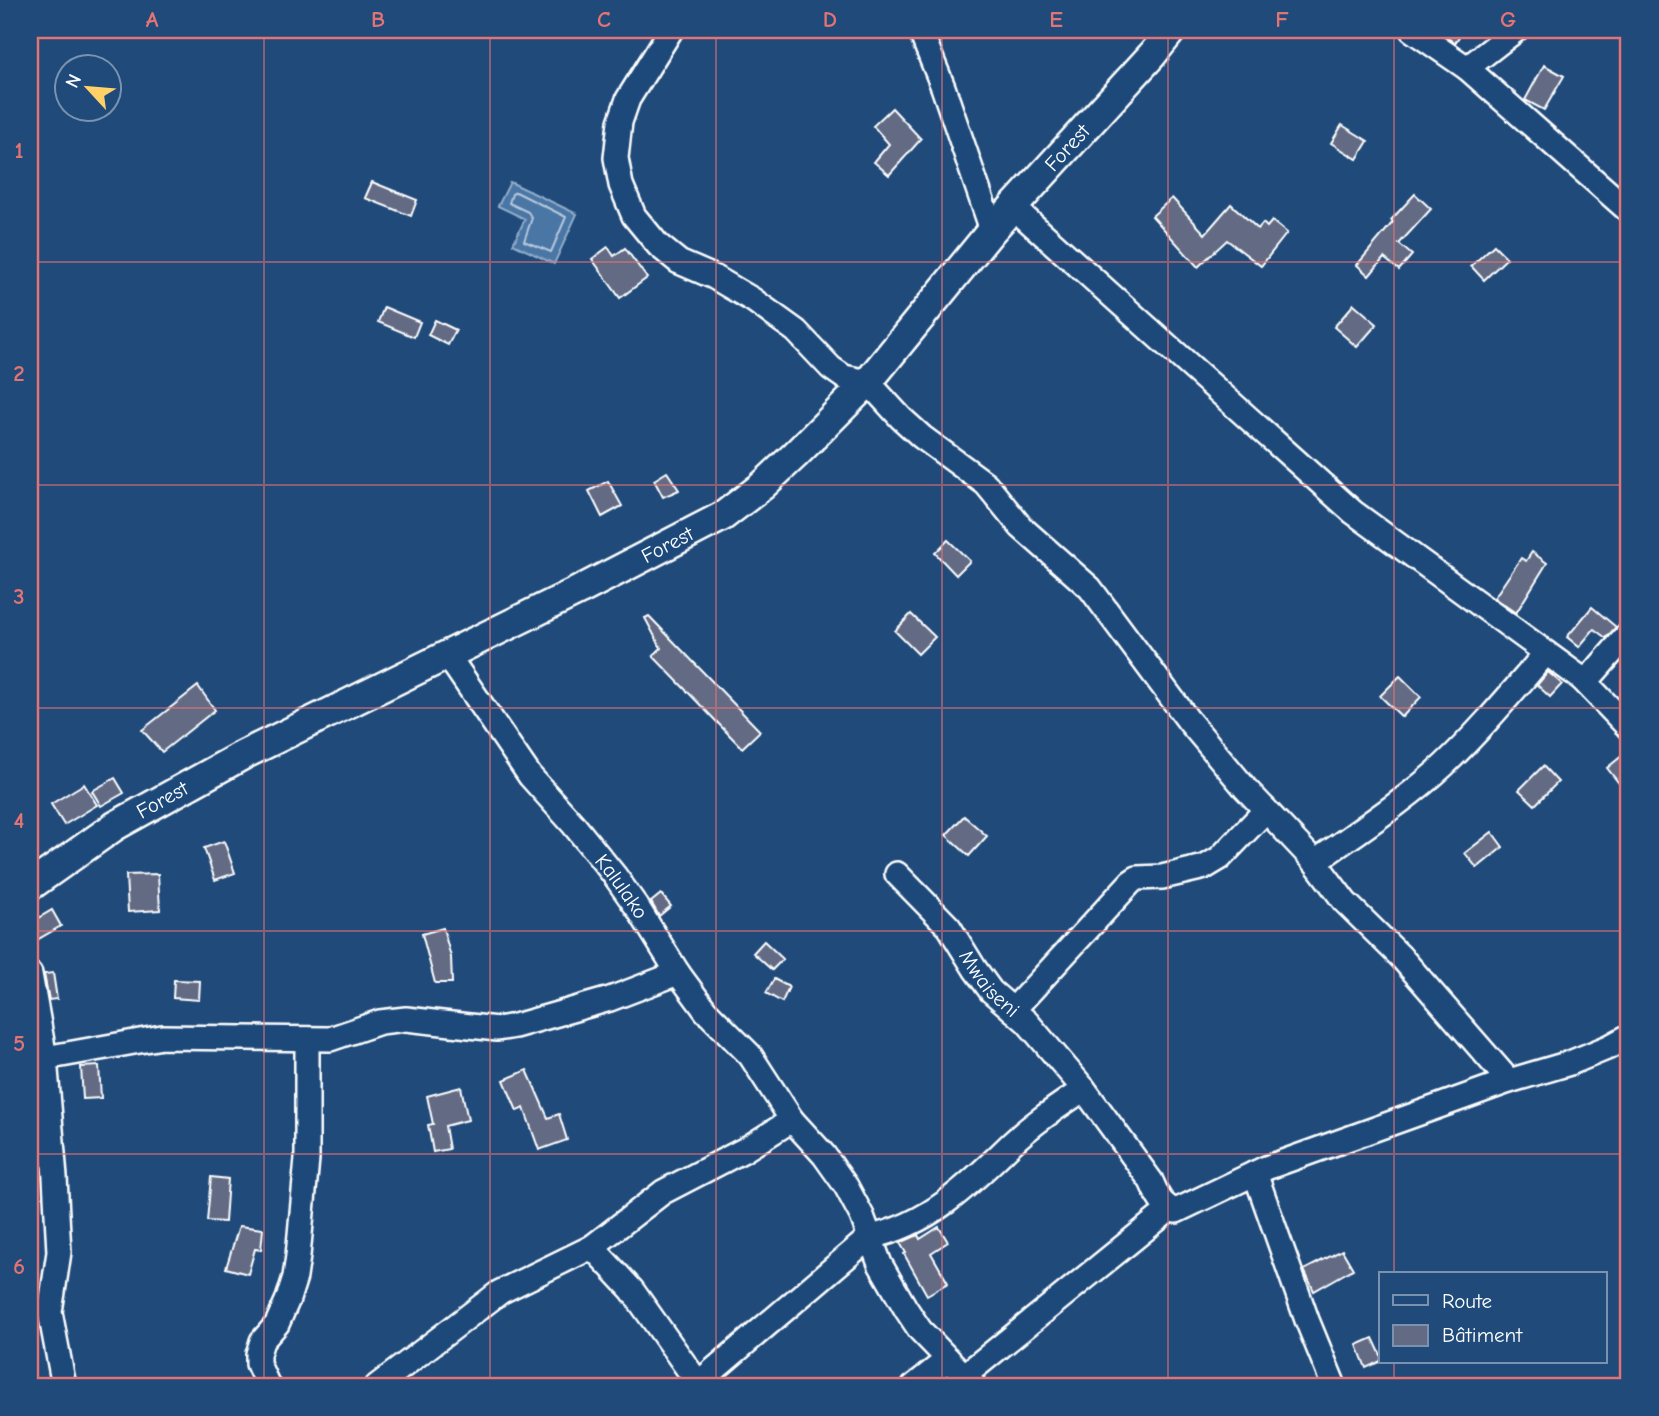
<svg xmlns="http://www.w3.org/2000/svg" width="1659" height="1416" viewBox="0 0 1659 1416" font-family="'Comic Neue',sans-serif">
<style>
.water{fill:#4a76a5;stroke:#92adc9;stroke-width:2}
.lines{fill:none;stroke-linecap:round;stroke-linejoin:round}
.shore{stroke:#b7c8db;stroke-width:2}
.building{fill:#636b84;stroke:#fff;stroke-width:2}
.minor-casing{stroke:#fff;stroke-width:28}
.tertiary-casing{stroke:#fff;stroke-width:33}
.minor{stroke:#1f4a7a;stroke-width:23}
.tertiary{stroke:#1f4a7a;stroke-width:28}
.grid{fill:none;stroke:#e47373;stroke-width:2;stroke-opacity:0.55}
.labels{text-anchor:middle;stroke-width:5;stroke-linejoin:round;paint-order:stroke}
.street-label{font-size:21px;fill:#fff;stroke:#1f4a7a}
.neatline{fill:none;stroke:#e47373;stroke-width:2.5}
.grid-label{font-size:23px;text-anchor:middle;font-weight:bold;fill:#e47373}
</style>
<rect width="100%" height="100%" fill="#1f4a7a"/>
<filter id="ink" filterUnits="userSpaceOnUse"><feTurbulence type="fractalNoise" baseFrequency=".0143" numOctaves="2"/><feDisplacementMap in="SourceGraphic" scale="14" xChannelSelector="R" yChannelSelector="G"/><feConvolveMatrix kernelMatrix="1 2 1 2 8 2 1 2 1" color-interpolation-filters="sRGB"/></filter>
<g filter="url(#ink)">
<path class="water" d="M 510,182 L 577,214 L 554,264 L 513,244 L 525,219 L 498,206 Z"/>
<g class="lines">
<path class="shore" d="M 516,192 L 566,217 L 551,252 L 524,241 L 532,218 L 528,212 L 509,203 L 512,194 Z"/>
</g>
<g class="building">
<path d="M 1436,30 L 1463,30 L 1455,43 Z"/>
<path d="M 1544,65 L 1564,76 L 1544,110 L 1525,100 Z"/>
<path d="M 892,108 L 921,139 L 889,175 L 874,162 L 889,144 L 873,126 Z"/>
<path d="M 1342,125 L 1368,141 L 1357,159 L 1331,143 Z"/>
<path d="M 372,182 L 417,200 L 411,216 L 365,198 Z"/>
<path d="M 1415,194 L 1431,209 L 1399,244 L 1412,255 L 1399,270 L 1384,258 L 1369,276 L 1357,265 L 1393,222 L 1391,220 Z"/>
<path d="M 1172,198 L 1205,234 L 1231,204 L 1258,229 L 1263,223 L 1267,227 L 1272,221 L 1287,233 L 1261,266 L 1227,240 L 1198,267 L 1152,216 Z"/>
<path d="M 1494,245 L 1507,258 L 1484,280 L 1471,266 Z"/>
<path d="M 608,247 L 614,256 L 625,248 L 647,278 L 620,298 L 592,259 Z"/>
<path d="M 1354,304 L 1377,324 L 1357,347 L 1334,327 Z"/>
<path d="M 384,307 L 420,322 L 414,337 L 378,322 Z"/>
<path d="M 435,320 L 456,330 L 448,345 L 428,335 Z"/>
<path d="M 667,472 L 679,490 L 663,497 L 654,480 Z"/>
<path d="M 608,481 L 622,506 L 602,517 L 589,491 Z"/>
<path d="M 948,540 L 970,561 L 956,575 L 935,553 Z"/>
<path d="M 1532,552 L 1547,563 L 1516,613 L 1494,598 L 1521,558 L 1526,561 Z"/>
<path d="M 1592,607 L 1616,627 L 1606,638 L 1594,629 L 1579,647 L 1567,637 Z"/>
<path d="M 911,614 L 935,637 L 918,654 L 895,631 Z"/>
<path d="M 649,616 L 760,731 L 742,748 L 653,656 L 661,648 L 645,618 Z"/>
<path d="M 1548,672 L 1562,684 L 1550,697 L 1537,685 Z"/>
<path d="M 1400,676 L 1421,697 L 1402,717 L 1380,696 Z"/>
<path d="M 198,686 L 215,710 L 162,752 L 142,730 Z"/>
<path d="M 1629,750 L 1629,796 L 1607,768 Z"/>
<path d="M 1543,766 L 1558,782 L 1535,805 L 1519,790 Z"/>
<path d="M 115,778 L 124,793 L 101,806 L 92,791 Z"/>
<path d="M 84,784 L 97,805 L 64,825 L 51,804 Z"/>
<path d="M 964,816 L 987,836 L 969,856 L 946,835 Z"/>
<path d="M 1492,832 L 1503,847 L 1477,868 L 1465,853 Z"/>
<path d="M 224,841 L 235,873 L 215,880 L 204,848 Z"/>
<path d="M 158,874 L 160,910 L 128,912 L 126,875 Z"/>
<path d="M 661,894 L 671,906 L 659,916 L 651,902 Z"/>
<path d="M 52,910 L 61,926 L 35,941 L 30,931 L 30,923 Z"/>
<path d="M 443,928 L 451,957 L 452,983 L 435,983 L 422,934 Z"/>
<path d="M 764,941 L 783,959 L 772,970 L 753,953 Z"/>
<path d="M 53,973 L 57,999 L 49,1000 L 44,974 Z"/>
<path d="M 774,979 L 789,987 L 782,1002 L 766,993 Z"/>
<path d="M 174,980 L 200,981 L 199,1000 L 173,998 Z"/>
<path d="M 99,1066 L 101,1098 L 83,1099 L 81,1067 Z"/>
<path d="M 527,1070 L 548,1118 L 559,1114 L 567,1140 L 539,1150 L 524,1108 L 517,1111 L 504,1080 Z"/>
<path d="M 461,1087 L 468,1120 L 445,1126 L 449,1149 L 433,1152 L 428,1125 L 433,1124 L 427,1096 Z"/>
<path d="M 211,1177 L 228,1179 L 225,1222 L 207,1221 Z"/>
<path d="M 239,1226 L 263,1229 L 261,1250 L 255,1249 L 248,1274 L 226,1268 Z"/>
<path d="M 939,1227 L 948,1242 L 931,1253 L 948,1283 L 927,1295 L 904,1254 L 906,1253 L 900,1243 L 918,1235 L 920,1239 Z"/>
<path d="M 1342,1250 L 1353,1269 L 1314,1291 L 1304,1270 Z"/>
<path d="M 1373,1338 L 1381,1355 L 1381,1361 L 1366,1368 L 1357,1345 Z"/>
</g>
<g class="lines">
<defs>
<g id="minor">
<path d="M 671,30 L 628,99 L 620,122 L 616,158 L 621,185 L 634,216 L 658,245 L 679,262 L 714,277 L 753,300 L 796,331 L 831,368 L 844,377 L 868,382 L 901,418 L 922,437 L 986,484 L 1021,527 L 1090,588 L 1188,720 L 1245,788 L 1315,862 L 1345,902 L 1401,957 L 1509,1081"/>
<path d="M 920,30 L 943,87 L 992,230"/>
<path d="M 1412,30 L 1467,68 L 1629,211"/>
<path d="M 1467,68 L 1516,30"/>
<path d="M 1014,208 L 1353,512 L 1582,679 L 1592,675 L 1629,633"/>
<path id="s1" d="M 448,656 L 530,776 L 573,824 L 615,876 L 639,910 L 678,973 L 706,1011 L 750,1055 L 792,1120 L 824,1155 L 846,1186 L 862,1216 L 880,1264 L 906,1309 L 920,1330 L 974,1386"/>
<path d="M 1582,679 L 1629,728"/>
<path d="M 1315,862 C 1358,831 1405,801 1444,765 C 1481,730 1513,691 1546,653"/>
<path id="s2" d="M 897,874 L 949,927 L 975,969 L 991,991 L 1027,1022 L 1084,1089 L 1151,1181 C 1157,1195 1161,1206 1176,1211 L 1266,1168 L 1509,1081 L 1570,1063 L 1609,1047 L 1629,1036"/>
<path d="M 30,974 L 45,1058 L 55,1177 L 59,1252 L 50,1312 L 64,1386"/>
<path d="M 1013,1010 L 1131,882 L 1137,878 L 1162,877 L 1205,867 L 1220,858 L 1266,810"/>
<path d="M 45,1058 L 162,1037 L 330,1039 L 380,1022 L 406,1019 L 497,1029 L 515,1026 L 610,999 L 678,973"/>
<path d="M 1255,1173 L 1307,1320 L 1334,1386"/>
<path d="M 592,1247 L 632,1290 L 698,1383"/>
<path d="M 964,1376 L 1170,1209"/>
<path d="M 268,1386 L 258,1364 L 258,1354 L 262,1341 L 277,1324 L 288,1299 L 295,1277 L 298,1256 L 307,1159 L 307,1039"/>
<path d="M 377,1386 L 500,1292 L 592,1247 L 663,1192 L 744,1150 L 792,1120"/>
<path d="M 695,1386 L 870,1237 C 929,1225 970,1184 1011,1144 C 1033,1123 1059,1106 1084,1089"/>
<path d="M 914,1386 L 948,1359"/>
</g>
<g id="tertiary">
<path id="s3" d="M 30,886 L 115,826 L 243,755 L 580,590 L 723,516 L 762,486 L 795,455 L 868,382 L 992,230 L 1152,55 L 1172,30"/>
</g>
</defs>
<use href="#minor" class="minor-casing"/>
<use href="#tertiary" class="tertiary-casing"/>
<use href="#minor" class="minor"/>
<use href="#tertiary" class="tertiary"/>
</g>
</g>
<path class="grid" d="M 264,30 L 264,1386M 490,30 L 490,1386M 716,30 L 716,1386M 942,30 L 942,1386M 1168,30 L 1168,1386M 1394,30 L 1394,1274M 30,262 L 1629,262M 30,485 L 1629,485M 30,708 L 1629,708M 30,931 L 1629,931M 30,1154 L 1629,1154M 1394,1362 L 1394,1386"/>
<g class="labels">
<g class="street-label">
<text dy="7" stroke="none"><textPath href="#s3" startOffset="1292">Forest</textPath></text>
<text dy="7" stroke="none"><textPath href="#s3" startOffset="724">Forest</textPath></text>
<text dy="7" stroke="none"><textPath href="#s3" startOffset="158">Forest</textPath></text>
<text dy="7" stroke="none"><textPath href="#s1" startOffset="289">Kalulako</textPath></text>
<text dy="7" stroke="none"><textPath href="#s2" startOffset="144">Mwaiseni</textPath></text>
</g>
</g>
<rect width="1659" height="1416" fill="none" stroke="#1f4a7a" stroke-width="77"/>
<rect x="1379" y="1272" width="228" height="91" fill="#1f4a7a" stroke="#7992af" stroke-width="2"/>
<rect x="1393" y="1295" width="35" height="10" fill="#1f4a7a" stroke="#7992af" stroke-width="2"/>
<text x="1442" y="1308" font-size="21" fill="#ffffff">Route</text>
<rect x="1393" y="1325" width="35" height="21" fill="#636b84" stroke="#7992af" stroke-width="2"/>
<text x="1442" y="1342" font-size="21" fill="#ffffff">Bâtiment</text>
<g transform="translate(88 88) rotate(296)"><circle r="33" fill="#1f4a7a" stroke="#7992af" stroke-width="2"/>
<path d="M0-5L12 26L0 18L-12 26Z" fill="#ffd166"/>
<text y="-10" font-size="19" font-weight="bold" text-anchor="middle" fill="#ffffff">N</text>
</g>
<rect x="38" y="38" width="1582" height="1340" class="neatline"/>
<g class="grid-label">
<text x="152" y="27">A</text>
<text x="378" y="27">B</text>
<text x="604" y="27">C</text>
<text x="830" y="27">D</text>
<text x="1056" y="27">E</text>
<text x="1282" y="27">F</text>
<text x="1508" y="27">G</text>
<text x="19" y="158">1</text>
<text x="19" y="381">2</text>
<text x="19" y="604">3</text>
<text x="19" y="828">4</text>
<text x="19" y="1051">5</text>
<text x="19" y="1274">6</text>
</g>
</svg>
